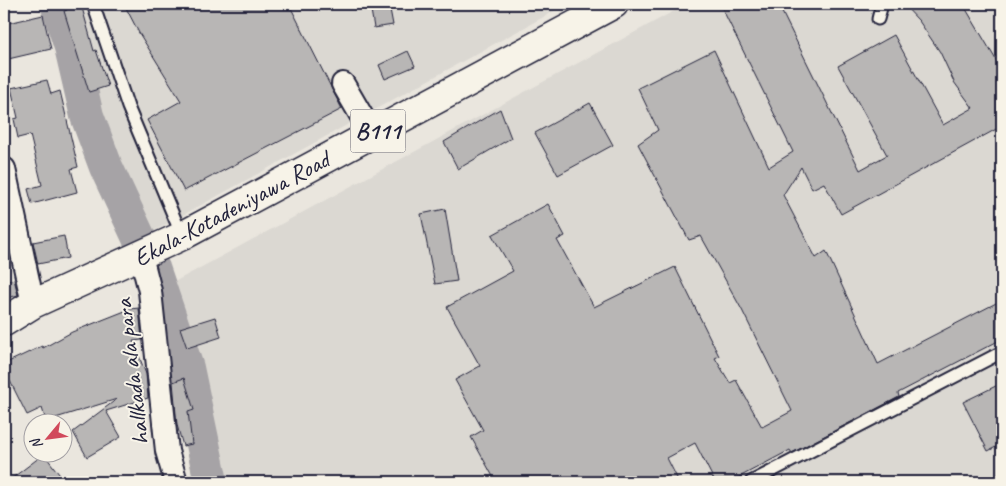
<svg xmlns="http://www.w3.org/2000/svg" width="1006" height="486" viewBox="0 0 1006 486" font-family="Caveat,sans-serif">
<style>
.built{fill:#dbd8d2}
.lines{fill:none;stroke-linecap:round;stroke-linejoin:round}
.river{stroke:#a6a3a6;stroke-width:34}
.building{fill:#b8b6b5;stroke:#22223b}
.service-casing{stroke:#22223b;stroke-width:15}
.minor-casing{stroke:#22223b;stroke-width:26}
.primary-casing{stroke:#22223b;stroke-width:31}
.service{stroke:#f7f3e8;stroke-width:11}
.minor{stroke:#f7f3e8;stroke-width:22}
.primary{stroke:#f7f3e8;stroke-width:28}
.labels{text-anchor:middle;stroke-width:4;stroke-linejoin:round;paint-order:stroke}
.shield{fill:#f7f3e8;stroke:#62616f;stroke-width:1}
.shield-label{font-size:24px;font-weight:bold;fill:#22223b}
.street-label{font-size:25px;fill:#22223b;stroke:#f7f3e8}
</style>
<rect width="100%" height="100%" fill="#eae6de"/>
<filter id="ink" filterUnits="userSpaceOnUse"><feTurbulence type="fractalNoise" baseFrequency=".02" numOctaves="2"/><feDisplacementMap in="SourceGraphic" scale="10" xChannelSelector="R" yChannelSelector="G"/><feConvolveMatrix kernelMatrix="1 2 1 2 8 2 1 2 1" color-interpolation-filters="sRGB"/></filter>
<g filter="url(#ink)">
<g class="built">
<path d="M 64,4 L 567,4 L 143,237 L 93,106 Z"/>
<path d="M 687,4 L 1002,4 L 1002,482 L 219,482 L 194,369 L 163,288 Z"/>
</g>
<g class="lines">
<g class="river">
<path d="M 57,4 L 71,47 L 87,116 L 106,167 L 139,238"/>
<path d="M 153,268 L 187,368 L 211,482"/>
</g>
</g>
<g class="building">
<path d="M 65,4 L 81,4 L 94,51 L 96,50 L 108,86 L 89,92 L 64,11 L 67,10 Z"/>
<path d="M 124,4 L 289,4 L 342,109 L 184,191 L 147,120 L 181,101 L 139,33 Z"/>
<path d="M 370,4 L 389,4 L 393,25 L 374,28 Z"/>
<path d="M 730,4 L 778,4 L 860,170 L 887,155 L 838,66 L 894,35 L 943,125 L 973,108 L 954,82 L 940,52 L 919,21 L 903,4 L 963,4 L 1002,70 L 1002,126 L 841,214 L 824,183 L 812,189 L 801,167 L 783,195 L 816,258 L 826,251 L 878,364 L 1002,300 L 1002,339 L 898,393 L 899,397 L 792,453 L 790,450 L 730,482 L 715,482 L 695,443 L 667,458 L 679,482 L 496,482 L 471,437 L 483,430 L 455,380 L 480,366 L 447,307 L 513,271 L 492,235 L 548,204 L 565,236 L 557,240 L 594,307 L 675,267 L 719,356 L 715,358 L 730,383 L 736,380 L 762,427 L 792,411 L 742,310 L 701,236 L 689,240 L 638,144 L 658,130 L 638,88 L 714,50 L 769,167 L 793,152 L 722,8 Z"/>
<path d="M 43,15 L 51,49 L 4,60 L 4,24 Z"/>
<path d="M 408,51 L 415,66 L 385,79 L 379,65 Z"/>
<path d="M 47,80 L 51,94 L 60,91 L 78,167 L 71,169 L 77,192 L 32,204 L 28,189 L 42,185 L 30,135 L 18,138 L 14,119 L 18,118 L 11,88 Z"/>
<path d="M 590,103 L 613,145 L 558,175 L 535,133 Z"/>
<path d="M 500,109 L 511,138 L 458,169 L 444,142 Z"/>
<path d="M 445,209 L 457,281 L 435,284 L 421,214 Z"/>
<path d="M 64,236 L 68,258 L 38,264 L 33,242 Z"/>
<path d="M 14,279 L 18,295 L 4,299 L 4,282 Z"/>
<path d="M 139,308 L 142,340 L 133,341 L 146,374 L 148,398 L 106,411 L 121,437 L 87,457 L 73,432 L 117,399 L 46,421 L 42,408 L 27,415 L 10,381 L 4,386 L 4,364 L 42,346 L 43,348 L 72,332 L 130,309 Z"/>
<path d="M 215,317 L 221,337 L 187,348 L 180,328 Z"/>
<path d="M 184,378 L 194,410 L 188,412 L 192,444 L 183,446 L 177,425 L 173,382 Z"/>
<path d="M 1002,383 L 1002,444 L 988,451 L 963,402 Z"/>
<path d="M 44,454 L 65,482 L 7,482 Z"/>
</g>
<g class="lines">
<defs>
<g id="service">
<path d="M 93,4 L 128,107 L 182,236"/>
<path d="M 878,19 L 882,4"/>
<path d="M 751,482 L 1002,352"/>
</g>
<g id="minor">
<path d="M 343,84 L 372,134"/>
<path d="M 4,169 L 33,304"/>
<path d="M 141,256 L 150,291 L 167,451 L 176,482"/>
</g>
<path id="primary" d="M 4,322 L 33,304 L 182,236 L 614,4"/>
</defs>
<use href="#service" class="service-casing"/>
<use href="#minor" class="minor-casing"/>
<use href="#primary" class="primary-casing"/>
<use href="#service" class="service"/>
<use href="#minor" class="minor"/>
<use href="#primary" class="primary"/>
</g>
</g>
<g class="labels">
<rect class="shield" x="350.5" y="109.5" width="55" height="43" rx="4"/>
<g class="shield-label">
<text x="378" y="139">B111</text>
</g>
<g class="street-label">
<text transform="translate(231 208) rotate(-28)" y="9">Ekala-Kotadeniyawa Road</text>
<text transform="translate(131 372) rotate(-97)" y="9">hallkada ala para</text>
</g>
</g>
<rect width="1006" height="486" fill="none" stroke="#f7f3e8" stroke-width="20"/>
<rect x="10" y="10" width="986" height="466" fill="none" stroke="#22223b" stroke-width="2" filter="url(#ink)"/>
<g transform="translate(48 438) rotate(241)"><circle r="24" fill="#f7f3e8" stroke="#a29fa3"/>
<path d="M0-4L9 19L0 12L-9 19Z" fill="#d1495b"/>
<text y="-8" font-size="14" font-weight="bold" text-anchor="middle" fill="#22223b">N</text>
</g>
</svg>
